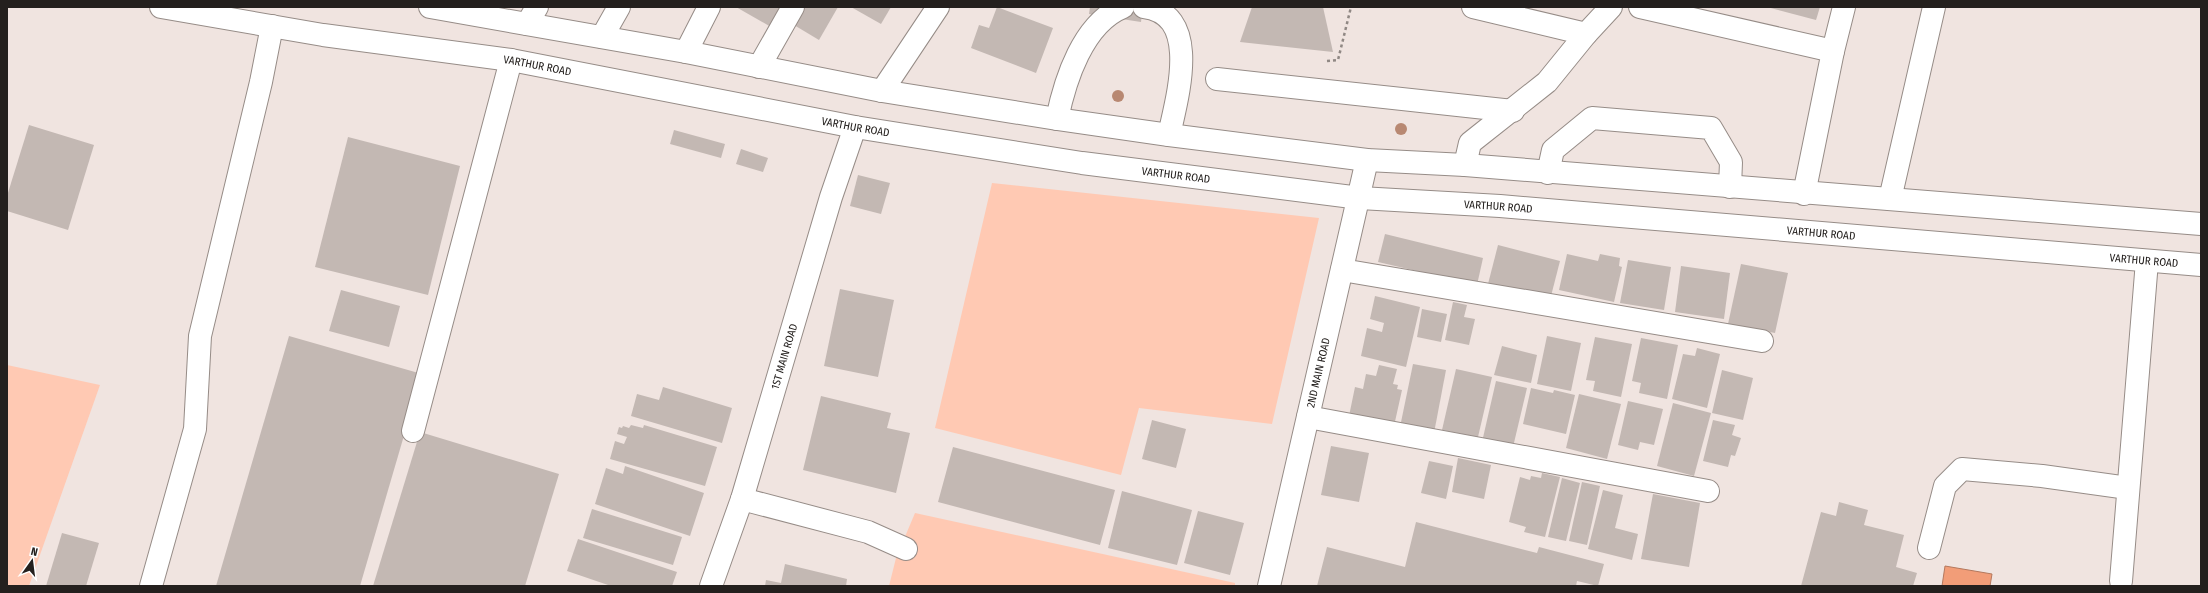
<svg xmlns="http://www.w3.org/2000/svg" width="2208" height="593" viewBox="0 0 2208 593" font-family="'Fira Sans Condensed',sans-serif">
<style>
.green{fill:#ffc9b3}
.water{fill:#f29d78;stroke:#b4785d}
.building{fill:#c3b8b3}
.lines{fill:none;stroke-linecap:round;stroke-linejoin:round}
.minor-casing{stroke:#968c87;stroke-width:24}
.major-casing{stroke:#968c87;stroke-width:24}
.path{stroke:#908884;stroke-width:2.5;stroke-dasharray:3 3;stroke-linecap:butt}
.minor{stroke:#fff;stroke-width:22}
.major{stroke:#fff;stroke-width:22}
.tree{fill:#b88872}
.labels{text-anchor:middle;stroke-width:4;stroke-linejoin:round;paint-order:stroke}
.street-label{font-size:11px;fill:#24201e;stroke:#fff}
</style>
<rect width="100%" height="100%" fill="#f0e4e0"/>
<g class="green">
<path d="M 992,183 L 1319,218 L 1272,424 L 1139,408 L 1121,475 L 935,428 Z"/>
<path d="M 7,365 L 100,385 L 29,586 L 7,586 Z"/>
<path d="M 915,513 L 1235,583 L 1235,586 L 889,586 L 896,558 Z"/>
</g>
<path class="water" d="M 1945,566 L 1992,574 L 1990,586 L 1942,586 Z"/>
<g class="building">
<path d="M 736,7 L 783,7 L 771,27 Z"/>
<path d="M 797,7 L 838,7 L 819,40 L 789,22 Z"/>
<path d="M 851,7 L 891,7 L 881,24 Z"/>
<path d="M 997,7 L 1053,28 L 1036,73 L 971,48 L 979,25 L 989,28 Z"/>
<path d="M 1090,7 L 1143,7 L 1141,22 L 1089,14 Z"/>
<path d="M 1252,7 L 1323,7 L 1333,52 L 1240,42 Z"/>
<path d="M 1767,7 L 1820,7 L 1816,20 Z"/>
<path d="M 29,125 L 94,145 L 68,230 L 7,211 L 7,196 Z"/>
<path d="M 674,130 L 725,144 L 721,158 L 670,144 Z"/>
<path d="M 348,137 L 460,166 L 428,295 L 315,267 Z"/>
<path d="M 741,149 L 768,158 L 763,172 L 736,164 Z"/>
<path d="M 858,175 L 890,183 L 881,214 L 850,206 Z"/>
<path d="M 1385,234 L 1483,258 L 1477,285 L 1378,262 Z"/>
<path d="M 1498,245 L 1560,261 L 1550,300 L 1488,284 Z"/>
<path d="M 1567,254 L 1598,261 L 1600,254 L 1620,258 L 1619,266 L 1622,267 L 1614,302 L 1559,290 Z"/>
<path d="M 1628,260 L 1671,267 L 1664,310 L 1620,303 Z"/>
<path d="M 1741,264 L 1788,273 L 1775,333 L 1728,324 Z"/>
<path d="M 1681,266 L 1730,273 L 1724,319 L 1675,312 Z"/>
<path d="M 840,289 L 894,300 L 878,377 L 824,366 Z"/>
<path d="M 341,290 L 400,306 L 389,347 L 329,331 Z"/>
<path d="M 1375,296 L 1420,307 L 1406,367 L 1361,356 L 1367,328 L 1382,332 L 1384,323 L 1370,319 Z"/>
<path d="M 1453,302 L 1467,305 L 1464,317 L 1475,319 L 1469,345 L 1445,340 Z"/>
<path d="M 1422,309 L 1447,314 L 1441,342 L 1417,337 Z"/>
<path d="M 289,336 L 422,374 L 360,586 L 216,586 Z"/>
<path d="M 1547,336 L 1581,343 L 1571,391 L 1537,384 Z"/>
<path d="M 1595,337 L 1632,344 L 1621,397 L 1593,391 L 1595,381 L 1586,380 Z"/>
<path d="M 1641,338 L 1678,345 L 1667,399 L 1639,393 L 1641,383 L 1632,381 Z"/>
<path d="M 1502,346 L 1537,355 L 1531,383 L 1494,375 Z"/>
<path d="M 1697,348 L 1720,354 L 1707,408 L 1672,399 L 1683,354 L 1695,356 Z"/>
<path d="M 1413,364 L 1446,370 L 1434,433 L 1400,427 Z"/>
<path d="M 1379,365 L 1397,369 L 1393,384 L 1398,385 L 1397,389 L 1402,390 L 1394,426 L 1349,416 L 1355,387 L 1363,389 L 1366,374 L 1376,376 Z"/>
<path d="M 1456,369 L 1492,377 L 1478,437 L 1442,430 Z"/>
<path d="M 1722,370 L 1753,378 L 1743,420 L 1712,413 Z"/>
<path d="M 1496,381 L 1527,388 L 1513,447 L 1482,442 Z"/>
<path d="M 663,387 L 732,408 L 722,443 L 631,416 L 637,394 L 659,400 Z"/>
<path d="M 1531,388 L 1553,393 L 1554,390 L 1575,395 L 1566,434 L 1523,424 Z"/>
<path d="M 1579,394 L 1621,404 L 1607,459 L 1566,448 Z"/>
<path d="M 821,396 L 891,413 L 887,428 L 910,433 L 896,493 L 803,470 Z"/>
<path d="M 1628,401 L 1663,409 L 1654,445 L 1640,442 L 1638,450 L 1618,445 Z"/>
<path d="M 1673,403 L 1711,413 L 1694,476 L 1657,466 Z"/>
<path d="M 1152,420 L 1186,429 L 1176,468 L 1142,459 Z"/>
<path d="M 1713,420 L 1735,425 L 1732,435 L 1741,438 L 1735,456 L 1731,455 L 1728,467 L 1703,461 Z"/>
<path d="M 631,425 L 643,428 L 644,425 L 717,447 L 705,486 L 610,459 L 615,441 L 624,444 L 627,437 L 617,434 L 619,427 L 622,428 L 623,426 L 629,428 Z"/>
<path d="M 420,432 L 559,474 L 525,586 L 373,586 Z"/>
<path d="M 1331,446 L 1369,453 L 1359,502 L 1321,495 Z"/>
<path d="M 953,447 L 1115,490 L 1100,545 L 938,502 Z"/>
<path d="M 1458,458 L 1491,465 L 1484,499 L 1452,492 Z"/>
<path d="M 1429,461 L 1453,466 L 1446,499 L 1421,493 Z"/>
<path d="M 625,466 L 704,493 L 690,536 L 595,504 L 606,468 L 623,474 Z"/>
<path d="M 1542,473 L 1560,477 L 1545,537 L 1524,532 L 1526,527 L 1509,522 L 1520,477 L 1530,480 L 1531,476 L 1541,478 Z"/>
<path d="M 1562,478 L 1580,483 L 1566,541 L 1548,537 Z"/>
<path d="M 1582,482 L 1600,486 L 1587,545 L 1569,541 Z"/>
<path d="M 1603,490 L 1623,495 L 1615,528 L 1638,534 L 1632,560 L 1588,549 Z"/>
<path d="M 1122,491 L 1192,510 L 1177,565 L 1108,548 Z"/>
<path d="M 1653,494 L 1700,503 L 1689,567 L 1641,559 Z"/>
<path d="M 1839,502 L 1868,510 L 1864,525 L 1904,535 L 1896,567 L 1917,573 L 1913,586 L 1801,586 L 1821,512 L 1836,516 Z"/>
<path d="M 592,509 L 682,537 L 673,565 L 583,538 Z"/>
<path d="M 1198,511 L 1244,523 L 1230,575 L 1184,563 Z"/>
<path d="M 1416,522 L 1537,553 L 1539,547 L 1604,564 L 1598,586 L 1577,581 L 1576,586 L 1317,586 L 1327,547 L 1405,567 Z"/>
<path d="M 62,533 L 99,543 L 86,586 L 46,586 Z"/>
<path d="M 578,539 L 677,572 L 672,586 L 611,586 L 567,571 Z"/>
<path d="M 785,564 L 847,579 L 846,586 L 765,586 L 766,580 L 781,583 Z"/>
</g>
<g class="lines">
<defs>
<g id="minor">
<path d="M 1144,7 C 1202,14 1177,98 1169,135"/>
<path d="M 1473,7 L 1586,34"/>
<path d="M 1640,7 L 1833,51 L 1804,194"/>
<path d="M 527,24 L 537,7"/>
<path d="M 602,37 L 619,7"/>
<path d="M 1833,51 L 1844,7"/>
<path d="M 686,52 L 709,7"/>
<path d="M 759,67 L 793,7"/>
<path d="M 1217,79 L 1513,111"/>
<path d="M 882,91 L 938,7"/>
<path d="M 1057,119 C 1065,80 1083,23 1123,7"/>
<path d="M 1465,165 L 1470,143 L 1547,82 L 1586,34 L 1611,7"/>
<path d="M 1548,173 L 1553,150 L 1592,118 L 1711,128 L 1731,162 L 1730,187"/>
<path d="M 1890,199 L 1934,7"/>
<path d="M 1342,270 L 1762,341"/>
<path d="M 1308,417 L 1708,491"/>
<path d="M 413,431 L 511,60"/>
<path d="M 742,499 L 868,532 L 906,549"/>
<path d="M 1929,548 L 1945,486 L 1962,469 L 2042,476 L 2128,488"/>
<path d="M 2121,581 L 2147,261"/>
<path d="M 151,586 L 195,429 L 200,336 L 261,82 L 272,26"/>
<path id="s1" d="M 711,586 L 742,499 L 831,197 L 855,127"/>
<path id="s2" d="M 1269,586 L 1367,160"/>
</g>
<g id="major">
<path id="s3" d="M 161,7 L 323,35 L 511,60 L 855,127 L 1082,163 L 1360,198 L 1500,206 L 2201,265"/>
<path d="M 430,7 L 686,52 L 882,91 L 1057,119 L 1169,135 L 1367,160 L 1465,165 L 2201,224"/>
</g>
</defs>
<use href="#minor" class="minor-casing"/>
<use href="#major" class="major-casing"/>
<path class="path" d="M 1327,61 L 1338,60 L 1351,7"/>
<use href="#minor" class="minor"/>
<use href="#major" class="major"/>
</g>
<g class="tree">
<circle cx="1118" cy="96" r="6"/>
<circle cx="1401" cy="129" r="6"/>
</g>
<g class="labels">
<g class="street-label">
<text dy="4" stroke="none"><textPath href="#s3" startOffset="381">VARTHUR ROAD</textPath></text>
<text dy="4" stroke="none"><textPath href="#s3" startOffset="705">VARTHUR ROAD</textPath></text>
<text dy="4" stroke="none"><textPath href="#s3" startOffset="1029">VARTHUR ROAD</textPath></text>
<text dy="4" stroke="none"><textPath href="#s3" startOffset="1353">VARTHUR ROAD</textPath></text>
<text dy="4" stroke="none"><textPath href="#s3" startOffset="1677">VARTHUR ROAD</textPath></text>
<text dy="4" stroke="none"><textPath href="#s3" startOffset="2001">VARTHUR ROAD</textPath></text>
<text dy="4" stroke="none"><textPath href="#s1" startOffset="241">1ST MAIN ROAD</textPath></text>
<text dy="4" stroke="none"><textPath href="#s2" startOffset="219">2ND MAIN ROAD</textPath></text>
</g>
</g>
<rect width="2208" height="593" fill="none" stroke="#24201e" stroke-width="16"/>
<g transform="translate(32 561) rotate(14)" stroke="#ffffff" stroke-width="3" paint-order="stroke">
<path d="M0-3L7 15L0 10L-7 15Z" fill="#24201e"/>
<text y="-6" font-size="11" font-weight="bold" text-anchor="middle" fill="#24201e">N</text>
</g>
</svg>
